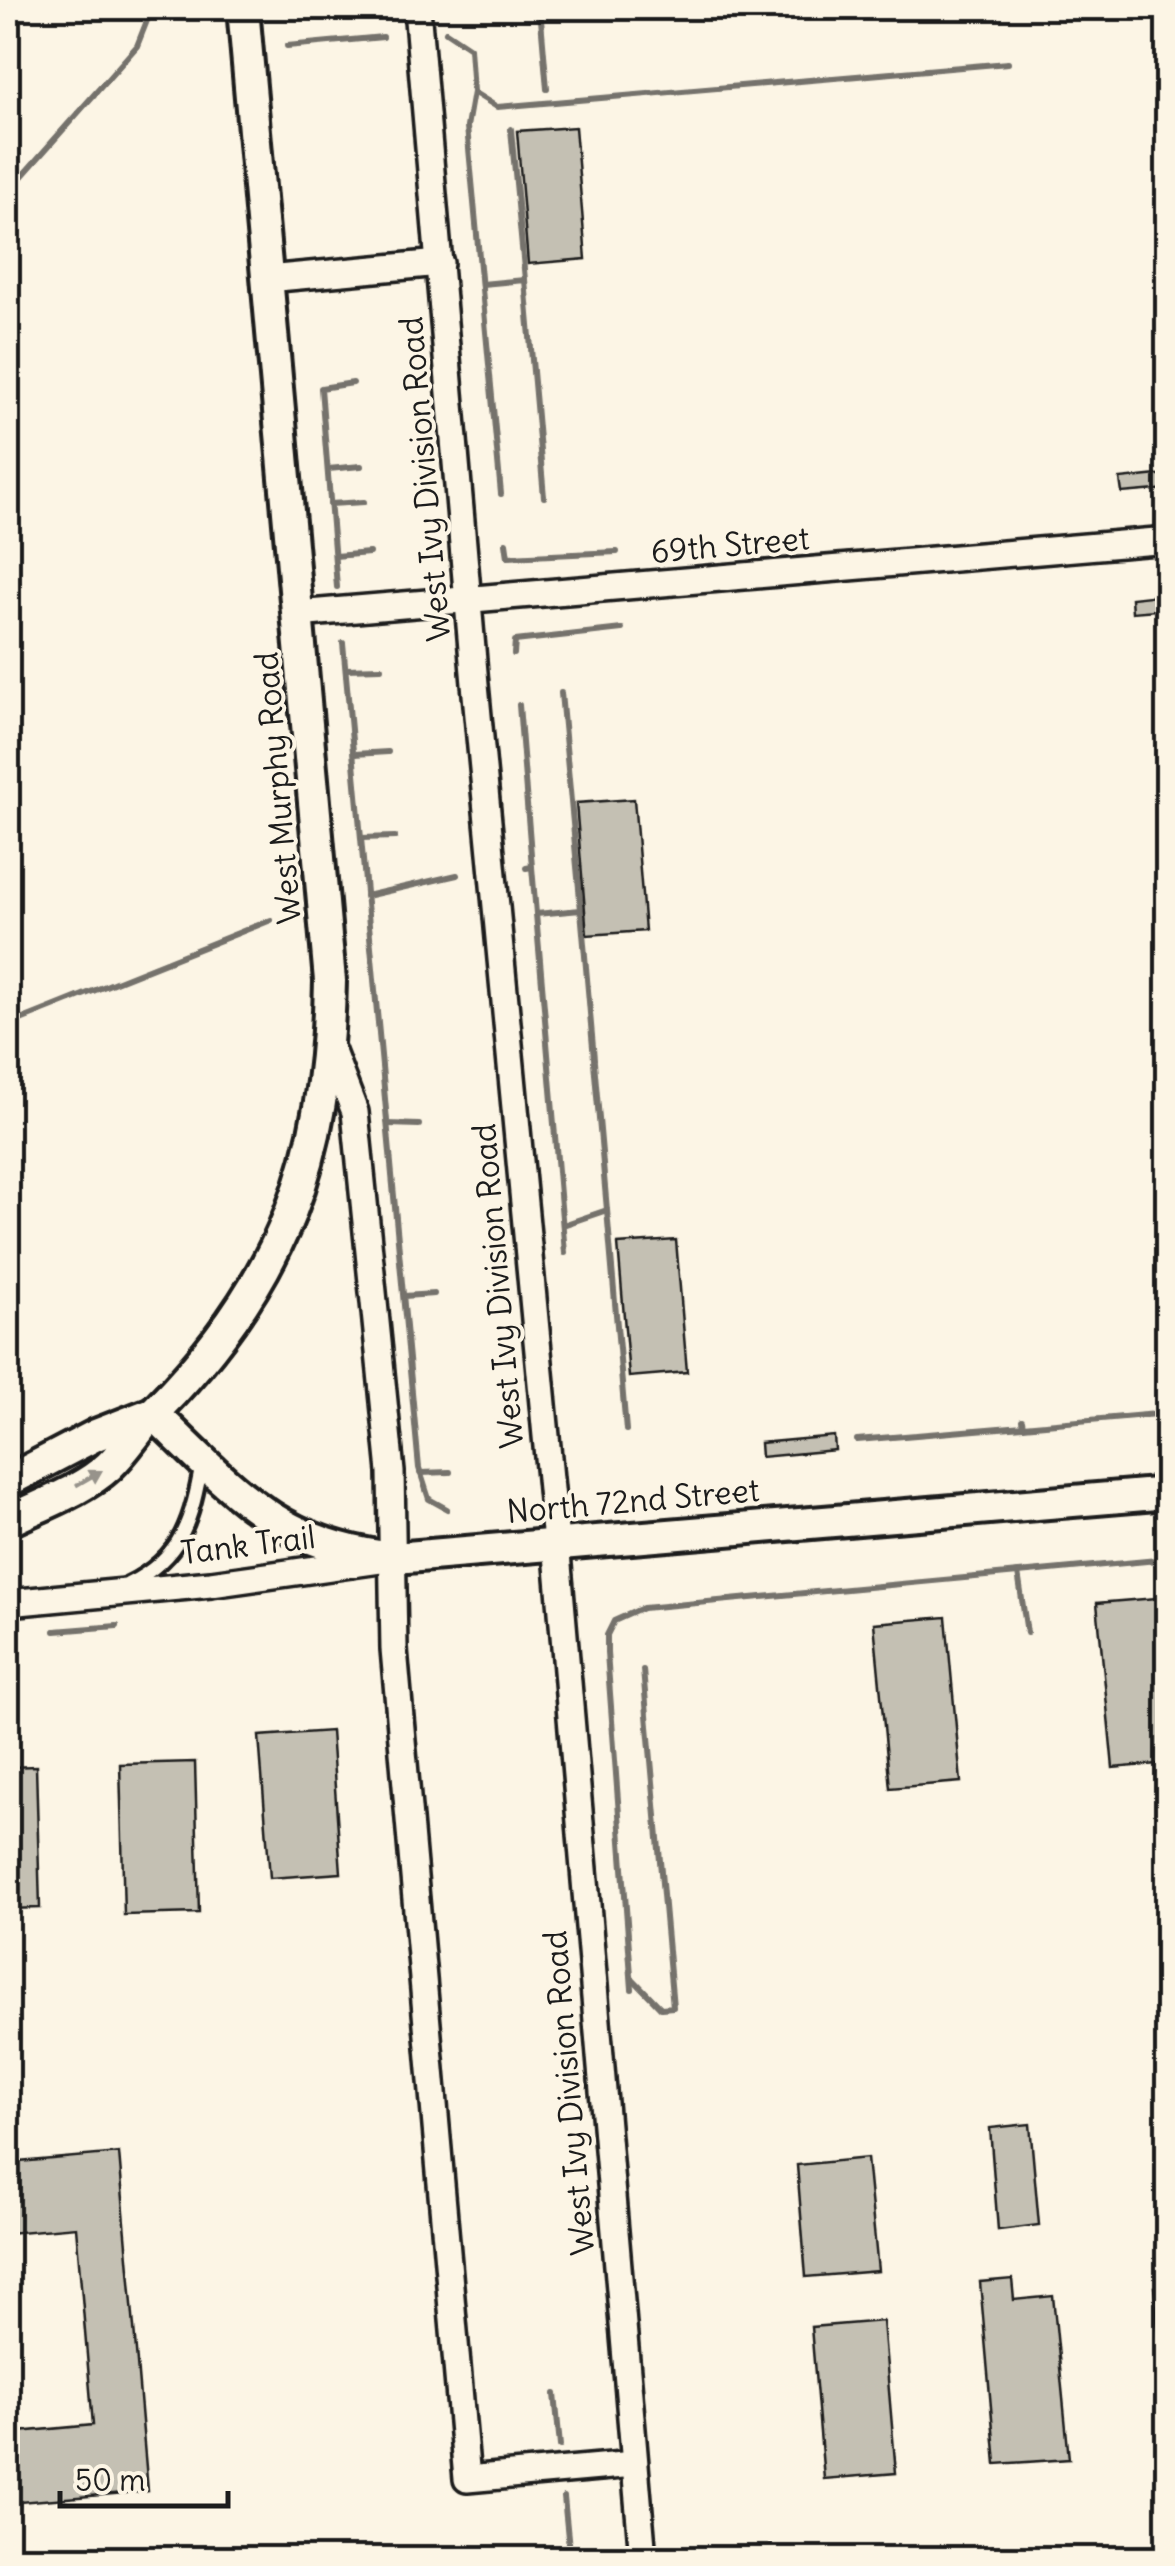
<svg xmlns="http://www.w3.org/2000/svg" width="1175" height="2566" viewBox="0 0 1175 2566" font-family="Delius,sans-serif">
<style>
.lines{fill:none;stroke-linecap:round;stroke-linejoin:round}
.stream{stroke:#75726c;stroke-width:6}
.building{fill:#c4c0b3;stroke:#1c1c1c;stroke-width:2.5}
.service-casing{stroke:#1c1c1c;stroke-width:20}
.minor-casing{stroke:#1c1c1c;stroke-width:32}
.tertiary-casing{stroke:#1c1c1c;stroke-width:38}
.service{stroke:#fcf5e5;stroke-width:12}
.minor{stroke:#fcf5e5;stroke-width:25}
.tertiary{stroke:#fcf5e5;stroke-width:30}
.oneway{fill:#97938b}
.labels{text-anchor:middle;stroke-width:8;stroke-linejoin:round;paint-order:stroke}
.street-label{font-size:32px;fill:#1c1c1c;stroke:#fcf5e5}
</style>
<rect width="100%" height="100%" fill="#fcf5e5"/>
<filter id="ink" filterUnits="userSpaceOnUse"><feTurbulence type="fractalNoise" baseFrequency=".01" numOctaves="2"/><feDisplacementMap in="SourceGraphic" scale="20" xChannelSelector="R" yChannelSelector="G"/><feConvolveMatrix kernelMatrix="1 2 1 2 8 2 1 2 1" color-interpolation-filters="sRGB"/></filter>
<g filter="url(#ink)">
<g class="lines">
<g class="stream">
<path d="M 540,8 L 547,89"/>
<path d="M 289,11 L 328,8"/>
<path d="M 446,32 L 470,48 L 473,92 L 497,107 L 1008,63"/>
<path d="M 287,46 L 383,37"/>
<path d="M 473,92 L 467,127 L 501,494"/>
<path d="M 511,129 L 525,280"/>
<path d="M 8,192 L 137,46 L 152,8"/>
<path d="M 482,284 L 525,280 L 544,497"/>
<path d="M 328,469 L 361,466"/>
<path d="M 330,504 L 364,502"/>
<path d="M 506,543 L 508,557 L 617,552"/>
<path d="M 335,556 L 369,553"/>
<path d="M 337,587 L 321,388 L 353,383"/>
<path d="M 343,643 L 419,1468 L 429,1499 L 447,1509"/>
<path d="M 514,654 L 515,641 L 622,629"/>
<path d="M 346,669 L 381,668"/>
<path d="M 561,693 L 581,910"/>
<path d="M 519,705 L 532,867 L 526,868"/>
<path d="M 354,754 L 388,752"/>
<path d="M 361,838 L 395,837"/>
<path d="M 532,867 L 565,1253"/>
<path d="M 366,896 L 457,875"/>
<path d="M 536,914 L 581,910 L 594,1059"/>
<path d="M 8,1025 L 271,920"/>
<path d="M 594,1062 L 607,1210"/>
<path d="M 388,1124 L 419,1125"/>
<path d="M 563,1225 L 607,1210 L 626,1430"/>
<path d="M 404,1296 L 434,1294"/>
<path d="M 1023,1426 L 1168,1413"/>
<path d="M 857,1440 L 1023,1426 L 1022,1420"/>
<path d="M 420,1473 L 450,1472"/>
<path d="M 1018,1573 L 1027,1633"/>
<path d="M 55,1631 L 117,1626"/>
<path d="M 8,1636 L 11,1636"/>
<path d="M 634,1980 L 661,2008 L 673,2007 L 643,1670"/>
<path d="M 632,1989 L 607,1653 L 607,1635 L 614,1621 L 643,1608 L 1168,1559"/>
<path d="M 555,2394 L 560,2446"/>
<path d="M 564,2497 L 570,2558"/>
</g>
</g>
<g class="building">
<path d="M 575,127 L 586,259 L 528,264 L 517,131 Z"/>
<path d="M 1168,474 L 1168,489 L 1122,493 L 1120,479 Z"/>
<path d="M 1168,594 L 1168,609 L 1132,612 L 1131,598 Z"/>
<path d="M 634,799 L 645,931 L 587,935 L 576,803 Z"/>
<path d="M 676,1240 L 687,1372 L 629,1377 L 618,1244 Z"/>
<path d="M 834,1436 L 835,1450 L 761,1457 L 760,1443 Z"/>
<path d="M 1168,1597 L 1168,1763 L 1113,1768 L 1097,1603 Z"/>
<path d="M 946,1617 L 961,1782 L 890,1788 L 874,1623 Z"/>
<path d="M 331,1731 L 341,1873 L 270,1878 L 259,1736 Z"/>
<path d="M 195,1762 L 199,1913 L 124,1915 L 120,1764 Z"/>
<path d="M 36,1766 L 40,1908 L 8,1909 L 8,1767 Z"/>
<path d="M 1030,2124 L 1039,2225 L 998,2230 L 990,2128 Z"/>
<path d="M 119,2153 L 148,2491 L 8,2503 L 8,2433 L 93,2425 L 76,2227 L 8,2233 L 8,2163 Z"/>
<path d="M 867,2158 L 878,2271 L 806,2277 L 797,2165 Z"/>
<path d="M 1012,2279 L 1014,2300 L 1053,2296 L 1069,2459 L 996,2464 L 980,2282 Z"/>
<path d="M 1168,2286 L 1168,2436 L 1154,2287 Z"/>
<path d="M 883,2321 L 896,2473 L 824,2479 L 811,2327 Z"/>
</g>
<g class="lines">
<defs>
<path id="service" d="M 128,1584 C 183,1557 192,1518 202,1463"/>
<g id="minor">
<path d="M 417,8 L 475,684 L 556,1542 L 643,2558"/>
<path d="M 267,279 L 440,263"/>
<path d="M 297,614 L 1168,540"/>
<path d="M 329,1044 L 355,1112 L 391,1472 L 394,1649 L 467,2479 L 634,2464"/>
<path d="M 8,1603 L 211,1584 L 380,1560"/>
</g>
<g id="tertiary">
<path d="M 153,1413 C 232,1489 279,1547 395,1558 L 1168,1493"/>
<path d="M 8,1481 L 96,1435 L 150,1414"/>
<path d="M 8,1521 C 40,1505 82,1491 109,1466 C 127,1449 140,1426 158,1408 C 284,1280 327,1159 330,981 L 243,8"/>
</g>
</defs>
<use href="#service" class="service-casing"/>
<use href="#minor" class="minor-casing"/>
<use href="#tertiary" class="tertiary-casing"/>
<use href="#service" class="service"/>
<use href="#minor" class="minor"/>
<use href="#tertiary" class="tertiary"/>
</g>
<defs><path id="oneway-solid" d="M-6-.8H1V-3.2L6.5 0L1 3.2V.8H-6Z" transform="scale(2.5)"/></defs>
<use class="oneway" href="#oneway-solid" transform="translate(89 1478) rotate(-30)"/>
</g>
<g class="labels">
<g class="street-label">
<text transform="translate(425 479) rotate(-95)" y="11">West Ivy Division Road</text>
<text transform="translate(730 545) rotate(-5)" y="11">69th Street</text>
<text transform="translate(278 788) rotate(-95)" y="11">West Murphy Road</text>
<text transform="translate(498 1286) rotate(-95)" y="11">West Ivy Division Road</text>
<text transform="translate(633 1501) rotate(-5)" y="11">North 72nd Street</text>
<text transform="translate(248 1545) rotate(-7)" y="11">Tank Trail</text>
<text transform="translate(569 2093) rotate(-95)" y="11">West Ivy Division Road</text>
</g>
</g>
<rect width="1175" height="2566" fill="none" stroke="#fcf5e5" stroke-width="40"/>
<rect x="20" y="20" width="1135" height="2526" fill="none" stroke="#1c1c1c" stroke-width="4" filter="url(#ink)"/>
<path d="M60 2491v15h168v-15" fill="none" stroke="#1c1c1c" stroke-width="5"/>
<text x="75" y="2491" font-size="30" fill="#1c1c1c" stroke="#fcf5e5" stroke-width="8" paint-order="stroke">50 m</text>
</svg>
